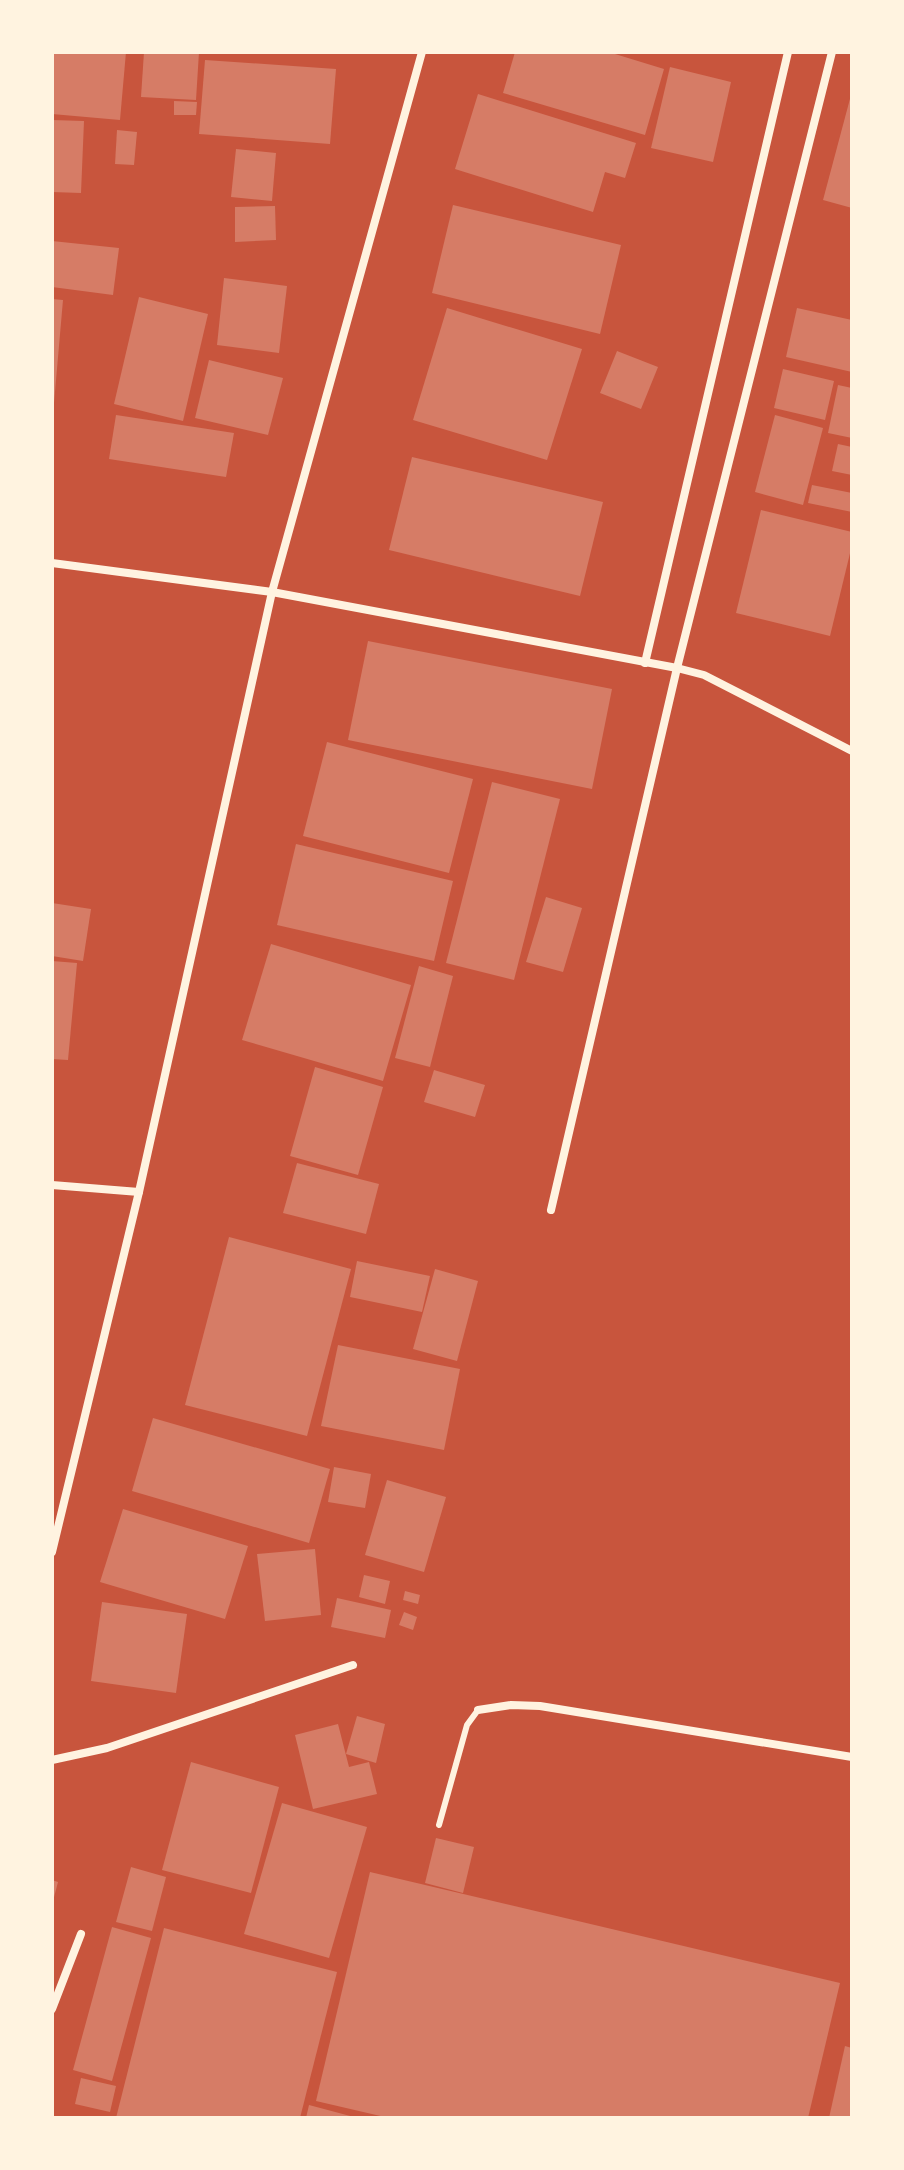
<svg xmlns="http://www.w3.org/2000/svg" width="904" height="2170" viewBox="0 0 904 2170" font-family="Inter,sans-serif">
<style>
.building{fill:#d67c66}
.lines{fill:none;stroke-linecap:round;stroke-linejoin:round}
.service{stroke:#fff3e0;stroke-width:6}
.minor{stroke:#fff3e0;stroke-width:8}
</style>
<rect width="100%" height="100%" fill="#c8553d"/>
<g class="building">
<path d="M 52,52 L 126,52 L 120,120 L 52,114 Z"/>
<path d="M 144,52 L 199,52 L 196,100 L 141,97 Z"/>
<path d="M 515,52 L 615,52 L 615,54 L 664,69 L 645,135 L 503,93 Z"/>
<path d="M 205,60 L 336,69 L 330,144 L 199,134 Z"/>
<path d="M 670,67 L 731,82 L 713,162 L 651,148 Z"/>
<path d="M 478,94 L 636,143 L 625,178 L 605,172 L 593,212 L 455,169 Z"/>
<path d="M 851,95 L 852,95 L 852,208 L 823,200 Z"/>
<path d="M 174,101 L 197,102 L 196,115 L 174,115 Z"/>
<path d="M 52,120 L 84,121 L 81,193 L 52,192 Z"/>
<path d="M 117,130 L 137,132 L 134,165 L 115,164 Z"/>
<path d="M 236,149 L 276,153 L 272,201 L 231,197 Z"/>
<path d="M 453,205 L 621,245 L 600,334 L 432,293 Z"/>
<path d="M 275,206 L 276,240 L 235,242 L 235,207 Z"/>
<path d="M 52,241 L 119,248 L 113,295 L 52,287 Z"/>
<path d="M 224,278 L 287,286 L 279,353 L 217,345 Z"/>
<path d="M 139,297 L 208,314 L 183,421 L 114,404 Z"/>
<path d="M 52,299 L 63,300 L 54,403 L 52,403 Z"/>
<path d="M 447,308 L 582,349 L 547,460 L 413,420 Z"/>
<path d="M 797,308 L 852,320 L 852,372 L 786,357 Z"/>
<path d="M 617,351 L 658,367 L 641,409 L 600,393 Z"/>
<path d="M 209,360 L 283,378 L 268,435 L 195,418 Z"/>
<path d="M 783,369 L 834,381 L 825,420 L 774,408 Z"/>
<path d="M 838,385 L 852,388 L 852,438 L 828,433 Z"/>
<path d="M 116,415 L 234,433 L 226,477 L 109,459 Z"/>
<path d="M 775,415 L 823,428 L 803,505 L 755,492 Z"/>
<path d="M 838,444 L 852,447 L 852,475 L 832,471 Z"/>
<path d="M 412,457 L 603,502 L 580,596 L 389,550 Z"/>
<path d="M 812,485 L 852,493 L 852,512 L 808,503 Z"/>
<path d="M 761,510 L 852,532 L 852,545 L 830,636 L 736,613 Z"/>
<path d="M 368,641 L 612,689 L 592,789 L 348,740 Z"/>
<path d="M 327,742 L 473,779 L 449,873 L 303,836 Z"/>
<path d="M 492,782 L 560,799 L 514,980 L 446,963 Z"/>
<path d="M 296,844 L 453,881 L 434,961 L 277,925 Z"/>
<path d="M 546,897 L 582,908 L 563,972 L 526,962 Z"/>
<path d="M 52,903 L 91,909 L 83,961 L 52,956 Z"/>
<path d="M 271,944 L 411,985 L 383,1081 L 242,1040 Z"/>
<path d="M 52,961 L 77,963 L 68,1060 L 52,1059 Z"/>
<path d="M 419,966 L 453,976 L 430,1067 L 395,1058 Z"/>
<path d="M 315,1067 L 383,1087 L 358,1175 L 290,1156 Z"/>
<path d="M 434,1070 L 485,1085 L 475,1117 L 424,1102 Z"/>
<path d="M 297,1163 L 379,1184 L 366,1234 L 283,1213 Z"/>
<path d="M 229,1237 L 351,1269 L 307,1436 L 185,1405 Z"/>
<path d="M 357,1261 L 430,1276 L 422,1312 L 350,1297 Z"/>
<path d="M 435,1269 L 478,1281 L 457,1361 L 413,1349 Z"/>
<path d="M 338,1345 L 460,1369 L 444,1450 L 321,1426 Z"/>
<path d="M 153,1418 L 330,1469 L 309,1543 L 132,1491 Z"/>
<path d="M 334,1467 L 371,1474 L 365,1508 L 328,1502 Z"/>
<path d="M 387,1480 L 446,1497 L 424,1572 L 365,1555 Z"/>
<path d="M 123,1509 L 248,1546 L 225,1619 L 100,1582 Z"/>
<path d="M 315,1549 L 321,1615 L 265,1621 L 257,1554 Z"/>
<path d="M 364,1575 L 390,1581 L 385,1604 L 359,1597 Z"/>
<path d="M 405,1591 L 420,1595 L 418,1604 L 403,1600 Z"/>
<path d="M 337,1598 L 391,1610 L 385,1638 L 331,1627 Z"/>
<path d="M 102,1602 L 187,1614 L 176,1693 L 91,1681 Z"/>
<path d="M 404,1612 L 417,1617 L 413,1630 L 399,1625 Z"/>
<path d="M 357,1716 L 385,1724 L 376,1763 L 346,1754 Z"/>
<path d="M 338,1724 L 349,1767 L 369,1762 L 377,1794 L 313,1809 L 295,1735 Z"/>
<path d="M 191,1762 L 279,1787 L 251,1893 L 162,1870 Z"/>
<path d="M 282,1803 L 367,1827 L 329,1958 L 244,1934 Z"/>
<path d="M 436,1838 L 474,1847 L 463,1893 L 425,1883 Z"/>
<path d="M 131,1867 L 166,1877 L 152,1931 L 116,1922 Z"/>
<path d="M 370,1872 L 840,1983 L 808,2118 L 389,2118 L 316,2101 Z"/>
<path d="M 52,1880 L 58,1882 L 53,1901 L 52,1901 Z"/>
<path d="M 112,1927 L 151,1938 L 112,2081 L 73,2070 Z"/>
<path d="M 164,1928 L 337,1972 L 300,2118 L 116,2118 Z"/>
<path d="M 845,2046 L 852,2048 L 852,2118 L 829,2118 Z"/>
<path d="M 81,2078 L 116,2086 L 110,2112 L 75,2104 Z"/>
<path d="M 309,2105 L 354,2117 L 354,2118 L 306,2118 Z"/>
</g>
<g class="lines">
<path class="service" d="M 439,1825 L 467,1725 L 478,1710"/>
<g class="minor">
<path d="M 52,563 L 272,592 L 677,668 L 704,675 L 852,751"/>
<path d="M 645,663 L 788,52"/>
<path d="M 52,1185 L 139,1192"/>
<path d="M 551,1210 L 677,668 L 832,52"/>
<path d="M 52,1552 L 139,1192 L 272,592 L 422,52"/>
<path d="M 478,1710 L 511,1705 L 540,1706 L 852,1757"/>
<path d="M 52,1760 L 107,1748 L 353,1665"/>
<path d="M 52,2009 L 81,1934"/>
</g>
</g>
<rect width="904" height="2170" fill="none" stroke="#fff3e0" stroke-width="108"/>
</svg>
